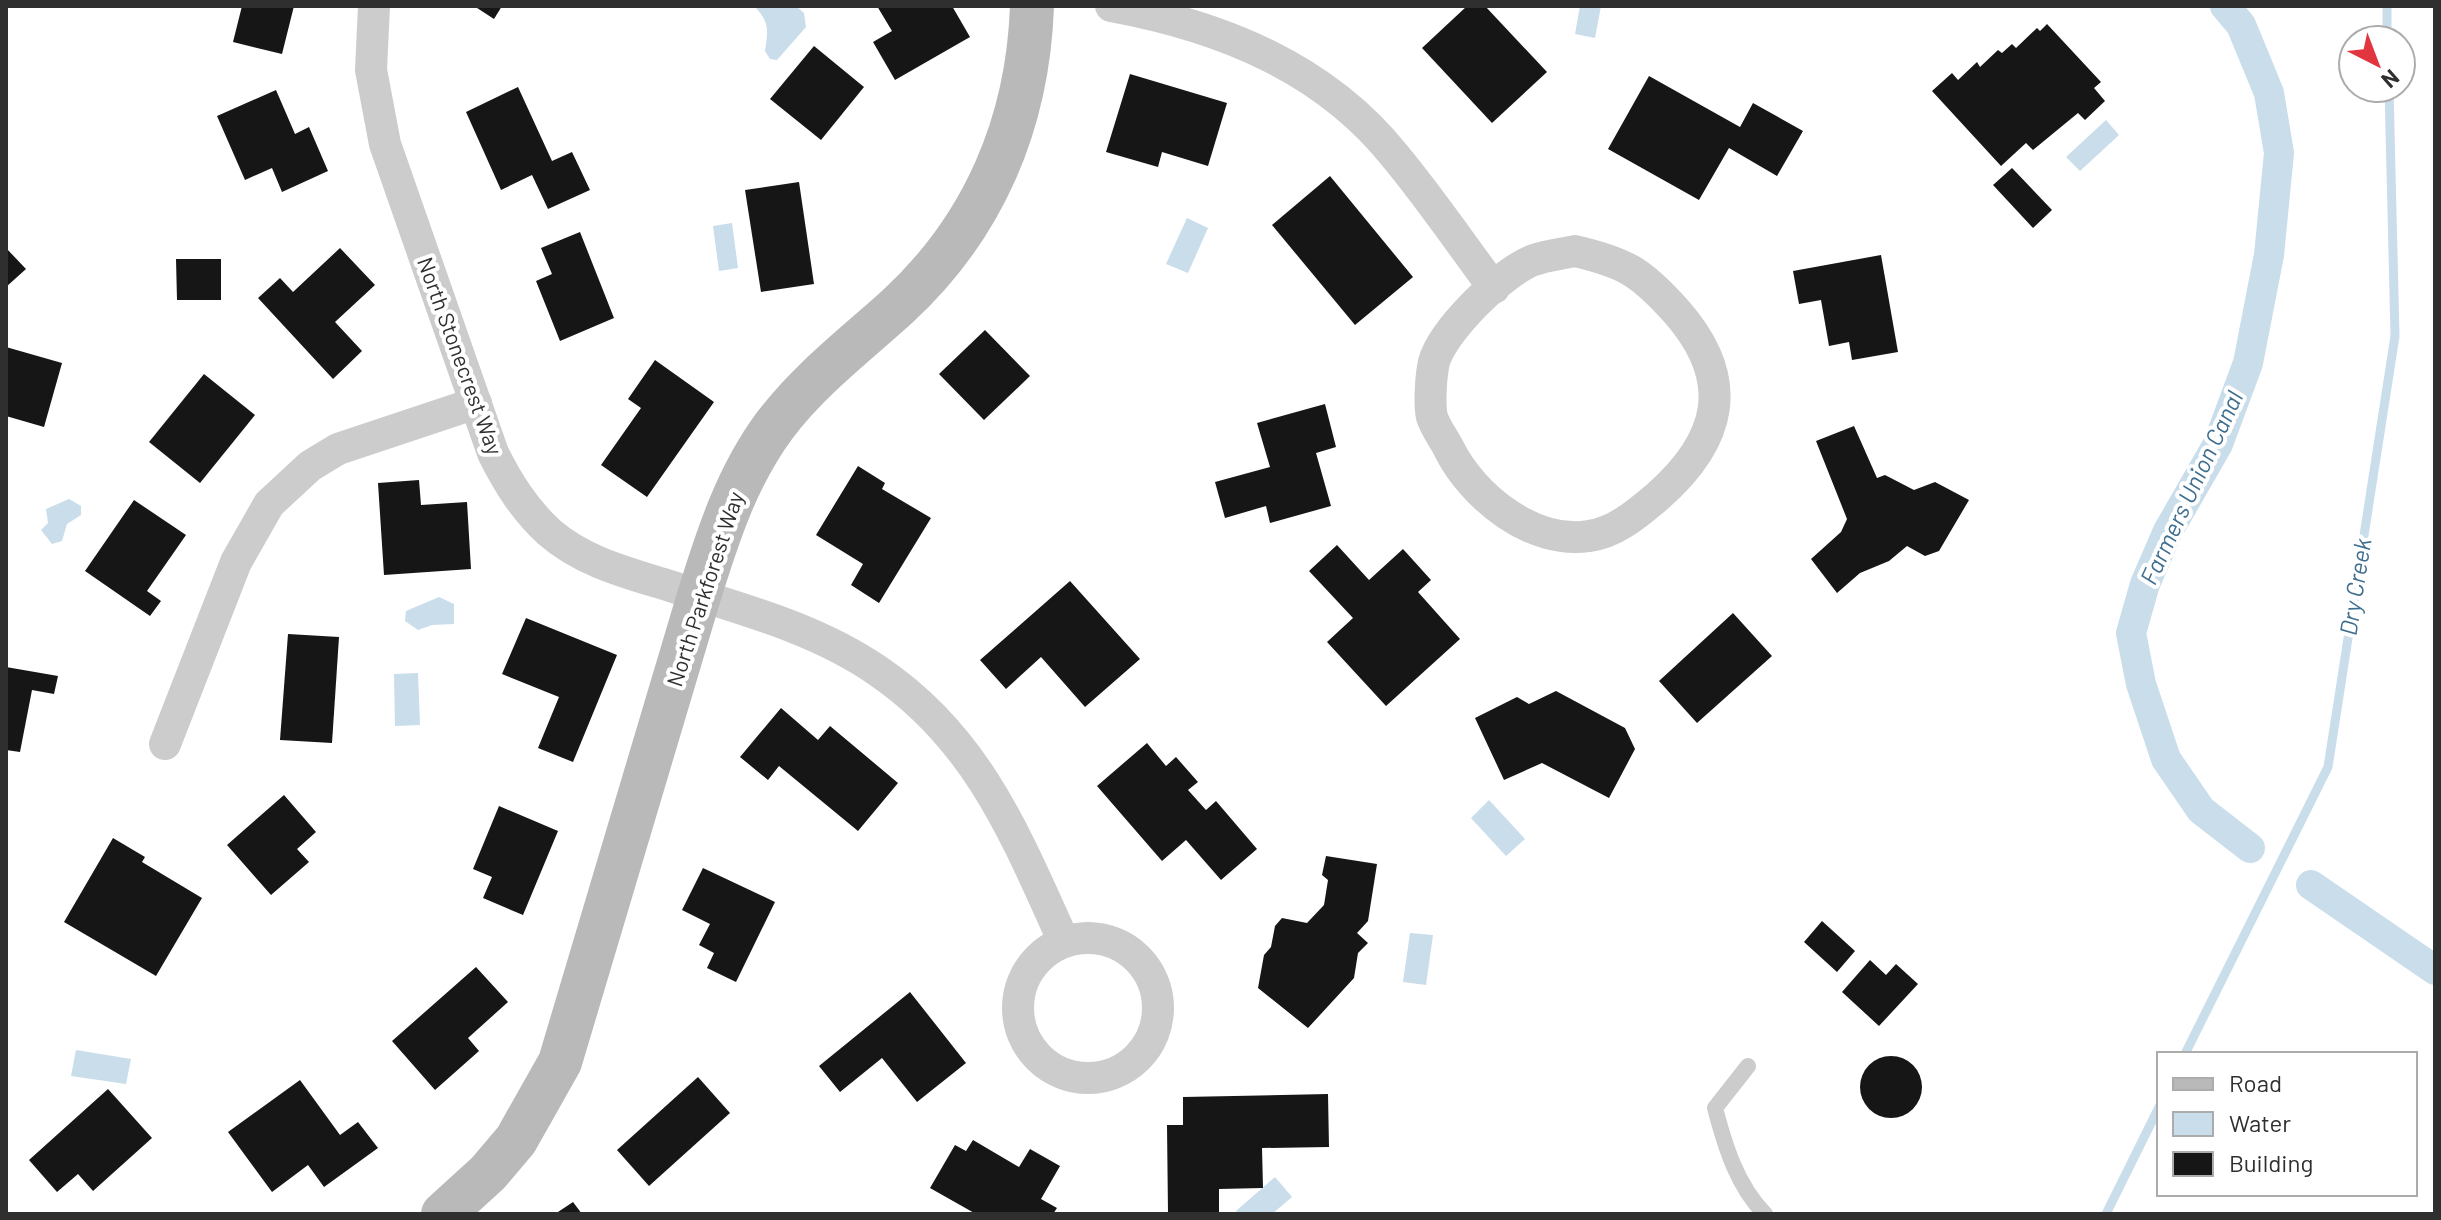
<svg xmlns="http://www.w3.org/2000/svg" width="2441" height="1220" viewBox="0 0 2441 1220" font-family="Barlow,sans-serif">
<style>
.water{fill:#c9ddeb}
.lines{fill:none;stroke-linecap:round;stroke-linejoin:round}
.stream{stroke:#c9ddeb;stroke-width:9}
.canal{stroke:#c9ddeb;stroke-width:30}
.building{fill:#161616}
.lane{stroke:#ccc;stroke-width:16}
.street{stroke:#ccc;stroke-width:32}
.secondary{stroke:#b9b9b9;stroke-width:44}
.labels{text-anchor:middle;stroke-width:8;stroke-linejoin:round;paint-order:stroke}
.street-label{font-size:22px;fill:#2f2f2f;stroke:#fff}
.water-label{font-size:24px;font-style:italic;fill:#3e6e8f;stroke:#fff}
</style>
<rect width="100%" height="100%" fill="#fff"/>
<g class="water">
<path d="M 754,6 L 796,6 L 804,13 L 806,27 L 777,60 L 770,59 L 765,51 C 768,30 770,22 754,6 Z"/>
<path d="M 1580,6 L 1601,6 L 1595,38 L 1575,34 Z"/>
<path d="M 2106,120 L 2119,135 L 2080,171 L 2066,157 Z"/>
<path d="M 1187,218 L 1208,228 L 1188,273 L 1166,264 Z"/>
<path d="M 732,223 L 738,268 L 719,271 L 713,226 Z"/>
<path d="M 69,499 L 81,506 L 81,515 L 67,524 L 62,541 L 52,544 L 41,530 L 48,523 L 46,509 Z"/>
<path d="M 439,597 L 454,604 L 454,624 L 432,625 L 418,630 L 405,621 L 406,611 Z"/>
<path d="M 418,673 L 420,725 L 395,726 L 394,674 Z"/>
<path d="M 1489,800 L 1525,839 L 1506,856 L 1471,818 Z"/>
<path d="M 1410,933 L 1433,935 L 1426,985 L 1403,982 Z"/>
<path d="M 76,1050 L 131,1059 L 126,1084 L 71,1076 Z"/>
<path d="M 1275,1177 L 1292,1197 L 1272,1214 L 1239,1214 L 1236,1211 Z"/>
</g>
<g class="lines">
<g class="stream">
<path d="M 2387,6 L 2387,40"/>
<path d="M 2185,1054 L 2328,767 L 2395,336 L 2389,88"/>
<path d="M 2106,1214 L 2159,1107"/>
</g>
<g class="canal">
<path d="M 2225,6 L 2241,25 L 2269,93 L 2279,153 L 2269,255 L 2248,363 L 2218,444 L 2168,531 L 2145,584 L 2131,633 L 2141,684 L 2166,759 L 2201,810 L 2250,848"/>
<path d="M 2311,885 L 2435,970"/>
</g>
</g>
<g class="building">
<path d="M 242,6 L 294,6 L 282,54 L 233,42 Z"/>
<path d="M 474,6 L 502,6 L 494,19 Z"/>
<path d="M 877,6 L 952,6 L 970,37 L 895,80 L 873,42 L 892,31 Z"/>
<path d="M 1467,6 L 1485,6 L 1547,72 L 1492,123 L 1422,48 Z"/>
<path d="M 2047,24 L 2101,82 L 2094,88 L 2105,101 L 2085,120 L 2078,113 L 2033,150 L 2026,143 L 2001,166 L 1932,91 L 1952,73 L 1958,80 L 1977,62 L 1980,67 L 1998,50 L 2002,53 L 2012,44 L 2016,48 L 2037,28 L 2040,31 Z"/>
<path d="M 814,46 L 864,87 L 821,140 L 770,99 Z"/>
<path d="M 1130,74 L 1227,103 L 1208,166 L 1162,152 L 1158,167 L 1106,152 Z"/>
<path d="M 1649,76 L 1740,127 L 1753,103 L 1803,131 L 1777,176 L 1729,148 L 1699,200 L 1608,149 Z"/>
<path d="M 518,87 L 552,161 L 572,152 L 590,190 L 548,209 L 532,175 L 501,190 L 466,112 Z"/>
<path d="M 276,90 L 295,134 L 309,127 L 328,171 L 282,192 L 272,168 L 245,180 L 217,116 Z"/>
<path d="M 2012,168 L 2052,210 L 2033,228 L 1993,185 Z"/>
<path d="M 1330,176 L 1413,277 L 1355,325 L 1272,225 Z"/>
<path d="M 799,182 L 814,284 L 761,292 L 745,190 Z"/>
<path d="M 580,232 L 614,318 L 560,341 L 536,281 L 552,274 L 541,248 Z"/>
<path d="M 6,248 L 26,269 L 6,287 Z"/>
<path d="M 340,248 L 375,285 L 335,322 L 362,351 L 333,379 L 258,298 L 280,278 L 293,292 Z"/>
<path d="M 1881,255 L 1898,352 L 1852,360 L 1849,342 L 1829,346 L 1821,300 L 1799,304 L 1793,271 Z"/>
<path d="M 176,259 L 221,259 L 221,300 L 177,300 Z"/>
<path d="M 985,330 L 1030,376 L 984,420 L 939,374 Z"/>
<path d="M 6,347 L 62,363 L 44,427 L 6,416 Z"/>
<path d="M 655,360 L 714,402 L 647,497 L 601,465 L 641,408 L 628,399 Z"/>
<path d="M 204,374 L 255,415 L 200,483 L 149,442 Z"/>
<path d="M 1325,404 L 1336,447 L 1316,453 L 1331,506 L 1270,523 L 1266,506 L 1225,518 L 1215,482 L 1270,467 L 1257,423 Z"/>
<path d="M 1854,426 L 1877,478 L 1885,475 L 1914,490 L 1935,482 L 1969,500 L 1939,551 L 1925,556 L 1907,546 L 1889,561 L 1860,573 L 1837,593 L 1811,559 L 1841,532 L 1847,519 L 1816,441 Z"/>
<path d="M 858,466 L 885,483 L 882,489 L 931,518 L 879,603 L 851,585 L 863,564 L 816,535 Z"/>
<path d="M 419,480 L 421,505 L 467,502 L 471,569 L 384,575 L 378,483 Z"/>
<path d="M 134,500 L 186,535 L 147,591 L 161,601 L 150,616 L 85,571 Z"/>
<path d="M 1337,545 L 1369,580 L 1403,549 L 1431,580 L 1418,592 L 1460,639 L 1386,706 L 1327,642 L 1353,618 L 1309,571 Z"/>
<path d="M 1070,581 L 1140,659 L 1085,707 L 1041,657 L 1006,689 L 980,660 Z"/>
<path d="M 1733,613 L 1772,656 L 1697,723 L 1659,681 Z"/>
<path d="M 526,618 L 617,655 L 573,762 L 538,748 L 559,697 L 502,674 Z"/>
<path d="M 288,634 L 339,637 L 332,743 L 280,740 Z"/>
<path d="M 6,667 L 58,676 L 54,694 L 32,690 L 20,752 L 6,750 Z"/>
<path d="M 1556,691 L 1625,728 L 1635,749 L 1609,798 L 1542,763 L 1504,780 L 1475,718 L 1517,697 L 1529,704 Z"/>
<path d="M 781,708 L 818,740 L 830,726 L 898,783 L 858,831 L 779,766 L 768,780 L 740,757 Z"/>
<path d="M 1147,743 L 1166,766 L 1176,757 L 1198,782 L 1188,790 L 1206,810 L 1216,801 L 1257,849 L 1221,880 L 1186,840 L 1162,861 L 1097,786 Z"/>
<path d="M 284,795 L 316,832 L 297,849 L 309,862 L 271,895 L 227,845 Z"/>
<path d="M 499,806 L 558,831 L 523,915 L 483,898 L 492,877 L 473,869 Z"/>
<path d="M 113,838 L 145,857 L 142,862 L 202,898 L 156,976 L 64,922 Z"/>
<path d="M 1326,856 L 1377,864 L 1368,921 L 1357,933 L 1368,943 L 1358,953 L 1354,978 L 1308,1028 L 1258,988 L 1264,955 L 1271,947 L 1275,926 L 1282,918 L 1307,923 L 1324,905 L 1328,880 L 1322,875 Z"/>
<path d="M 703,868 L 775,902 L 736,982 L 707,968 L 714,953 L 699,945 L 710,924 L 682,910 Z"/>
<path d="M 1822,921 L 1855,951 L 1837,972 L 1804,942 Z"/>
<path d="M 1870,960 L 1886,975 L 1896,964 L 1918,984 L 1879,1026 L 1842,992 Z"/>
<path d="M 476,967 L 508,1002 L 468,1038 L 479,1051 L 435,1090 L 392,1041 Z"/>
<path d="M 910,992 L 966,1063 L 917,1102 L 882,1058 L 840,1092 L 819,1066 Z"/>
<circle cx="1891" cy="1087" r="31"/>
<path d="M 698,1077 L 730,1113 L 649,1186 L 617,1150 Z"/>
<path d="M 300,1080 L 340,1135 L 358,1122 L 378,1148 L 324,1187 L 308,1165 L 272,1192 L 228,1132 Z"/>
<path d="M 108,1089 L 152,1138 L 93,1191 L 78,1174 L 57,1192 L 29,1160 Z"/>
<path d="M 1328,1094 L 1329,1147 L 1262,1148 L 1263,1188 L 1219,1189 L 1219,1213 L 1168,1214 L 1167,1125 L 1183,1125 L 1183,1097 Z"/>
<path d="M 973,1140 L 1019,1167 L 1030,1149 L 1060,1166 L 1041,1199 L 1057,1208 L 1053,1214 L 976,1214 L 930,1188 L 955,1145 L 966,1151 Z"/>
<path d="M 573,1202 L 582,1214 L 555,1214 Z"/>
</g>
<g class="lines">
<path class="lane" d="M 1748,1066 L 1715,1108 C 1725,1146 1737,1186 1765,1214"/>
<g class="street">
<path d="M 374,6 L 371,70 L 385,144 L 493,453 C 508,483 524,509 549,532 C 583,562 628,573 670,586 C 741,609 816,628 878,671 C 978,739 1016,836 1064,942"/>
<path d="M 1111,6 C 1220,26 1324,67 1395,156 C 1430,198 1461,244 1494,288"/>
<path d="M 1575,251 C 1626,263 1641,272 1676,311 C 1737,380 1722,440 1657,497 C 1638,513 1615,533 1589,536 C 1533,545 1473,497 1449,449 C 1444,439 1435,427 1432,417 C 1429,404 1431,375 1434,362 C 1443,330 1503,271 1534,260 C 1547,255 1562,254 1575,251 Z"/>
<path d="M 165,744 L 236,562 L 269,504 L 310,466 L 338,449 L 476,403"/>
<circle cx="1088" cy="1008" r="70"/>
</g>
<path class="secondary" d="M 443,1214 L 488,1173 L 516,1140 L 560,1062 L 699,596 C 718,535 737,476 775,425 C 810,379 855,345 897,307 C 984,227 1028,123 1032,6"/>
</g>
<g class="labels">
<g class="street-label">
<text transform="translate(460 356) rotate(70)" y="8">North Stonecrest Way</text>
<text transform="translate(705 589) rotate(-72)" y="8">North Parkforest Way</text>
</g>
<g class="water-label">
<text transform="translate(2192 488) rotate(-65)" y="8">Farmers Union Canal</text>
<text transform="translate(2356 587) rotate(-81)" y="8">Dry Creek</text>
</g>
</g>
<rect width="2441" height="1220" fill="none" stroke="#2f2f2f" stroke-width="16"/>
<rect x="2157" y="1052" width="260" height="144" fill="#ffffff" stroke="#acacac" stroke-width="2"/>
<rect x="2173" y="1078" width="40" height="12" fill="#b9b9b9" stroke="#acacac" stroke-width="2"/>
<text x="2229" y="1092" font-size="24" fill="#2f2f2f">Road</text>
<rect x="2173" y="1112" width="40" height="24" fill="#c9ddeb" stroke="#acacac" stroke-width="2"/>
<text x="2229" y="1132" font-size="24" fill="#2f2f2f">Water</text>
<rect x="2173" y="1152" width="40" height="24" fill="#161616" stroke="#acacac" stroke-width="2"/>
<text x="2229" y="1172" font-size="24" fill="#2f2f2f">Building</text>
<g transform="translate(2377 64) rotate(138)"><circle r="38" fill="#ffffff" stroke="#acacac" stroke-width="2"/>
<path d="M0-6L14 30L0 20L-14 30Z" fill="#e1353f"/>
<text y="-12" font-size="22" font-weight="bold" text-anchor="middle" fill="#2f2f2f">N</text>
</g>
</svg>
